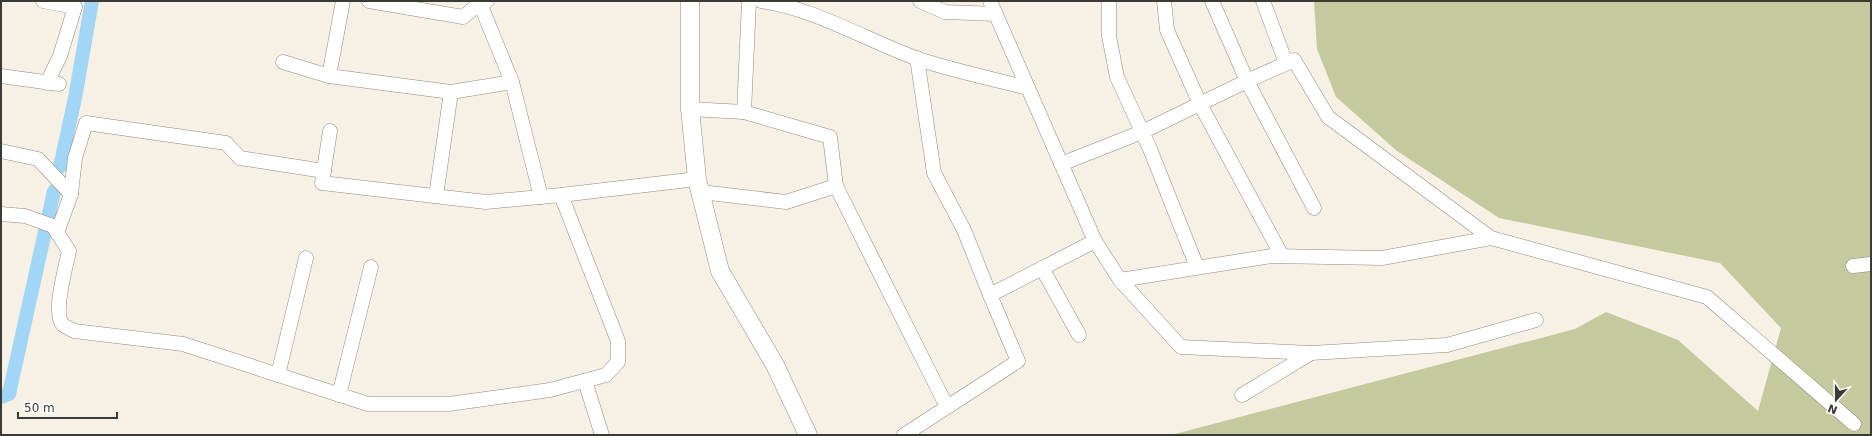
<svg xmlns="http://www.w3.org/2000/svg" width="1872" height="436" viewBox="0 0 1872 436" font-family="'DejaVu Sans',sans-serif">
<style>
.green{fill:#c4ca9e}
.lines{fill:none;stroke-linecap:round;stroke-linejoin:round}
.canal{stroke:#a1d6f6;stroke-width:14}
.minor-casing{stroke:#908a80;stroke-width:15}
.tertiary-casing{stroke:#908a80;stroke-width:19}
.minor{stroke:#fff;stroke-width:14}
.tertiary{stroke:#fff;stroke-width:18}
</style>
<rect width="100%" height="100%" fill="#f7f0e5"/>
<path class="green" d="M 1314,1 L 1871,1 L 1871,435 L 1171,435 L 1575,329 L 1606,312 L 1678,340 L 1758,411 L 1781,328 L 1720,263 L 1499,218 L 1397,151 L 1336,97 L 1317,49 Z"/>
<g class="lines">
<g class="canal">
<path d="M 60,167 L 75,98 L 92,1"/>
<path d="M 1,397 L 9,394 L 54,191"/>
</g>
<defs>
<g id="minor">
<path d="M 43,1 L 75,7 L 60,56 L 47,83"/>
<path d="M 343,1 L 329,76 L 451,92 L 512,82"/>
<path d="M 369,1 L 463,17 L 479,4 L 487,1"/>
<path d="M 479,1 L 512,82 L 541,197"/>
<path d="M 761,1 C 814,8 870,42 921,60 C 956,71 992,79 1028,88"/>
<path d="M 920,1 L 945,12 L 996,14"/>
<path d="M 990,1 L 1095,241"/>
<path d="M 1109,1 L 1109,36 L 1117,77 L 1150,149 L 1197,267"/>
<path d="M 1164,1 L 1167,30 L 1200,104 L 1282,256"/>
<path d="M 1263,1 L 1286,63"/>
<path d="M 917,58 L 934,173 L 964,230 L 990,295"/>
<path d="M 283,62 L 329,76"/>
<path d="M 1,76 L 59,84"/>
<path d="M 690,109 L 744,112 L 749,1"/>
<path d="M 330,131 L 322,183 L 486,202 L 561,195 L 697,179"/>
<path d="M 1,151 L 38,159 L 71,194"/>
<path d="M 1061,164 L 1142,132 L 1247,81 L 1314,208"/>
<path d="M 836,186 L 947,407"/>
<path d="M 701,192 L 786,202 L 836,186 L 830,137 L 744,112"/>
<path d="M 436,196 L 451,92"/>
<path d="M 1,214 L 25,216 L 53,226 L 69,251 C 66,267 52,313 63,325 C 66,327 71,329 74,331 L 183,344 L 368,404 L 449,404 L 550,390 L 606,375 L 618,362 L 618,341 L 561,195"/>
<path d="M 57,233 L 71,194 L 75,158 L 86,123 L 226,143 L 240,158 L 324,171"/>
<path d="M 1491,238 L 1707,297 L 1854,424"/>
<path d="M 1853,266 L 1871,264"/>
<path d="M 1042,268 L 1079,335"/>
<path d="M 1120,280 L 1181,347 L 1311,353 L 1447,345 L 1536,320"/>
<path d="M 278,375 L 306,258"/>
<path d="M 585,381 L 602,435"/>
<path d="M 339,395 L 371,267"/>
<path d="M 1242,395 L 1311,353"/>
<path d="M 904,435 L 1018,361 L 990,295 L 1095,241 L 1120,280 L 1272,256 L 1382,258 L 1491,238 L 1328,117 L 1294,60 L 1247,81 L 1212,1"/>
</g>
<path id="tertiary" d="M 690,1 L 690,109 L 697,179 L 720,271 L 775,365 L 808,435"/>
</defs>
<use href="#minor" class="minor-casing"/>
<use href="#tertiary" class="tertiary-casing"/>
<use href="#minor" class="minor"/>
<use href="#tertiary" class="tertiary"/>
</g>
<rect width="1872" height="436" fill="none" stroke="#3c3a35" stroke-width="4"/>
<g transform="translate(1836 400) rotate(201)" stroke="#ffffff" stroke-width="3" paint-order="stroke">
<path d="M0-3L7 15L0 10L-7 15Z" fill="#3c3a35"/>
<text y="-6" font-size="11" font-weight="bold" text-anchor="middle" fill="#3c3a35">N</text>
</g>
<path d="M18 412v6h99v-6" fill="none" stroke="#3c3a35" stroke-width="2"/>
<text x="24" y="412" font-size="12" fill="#3c3a35" stroke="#ffffff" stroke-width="3" paint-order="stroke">50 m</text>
</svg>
